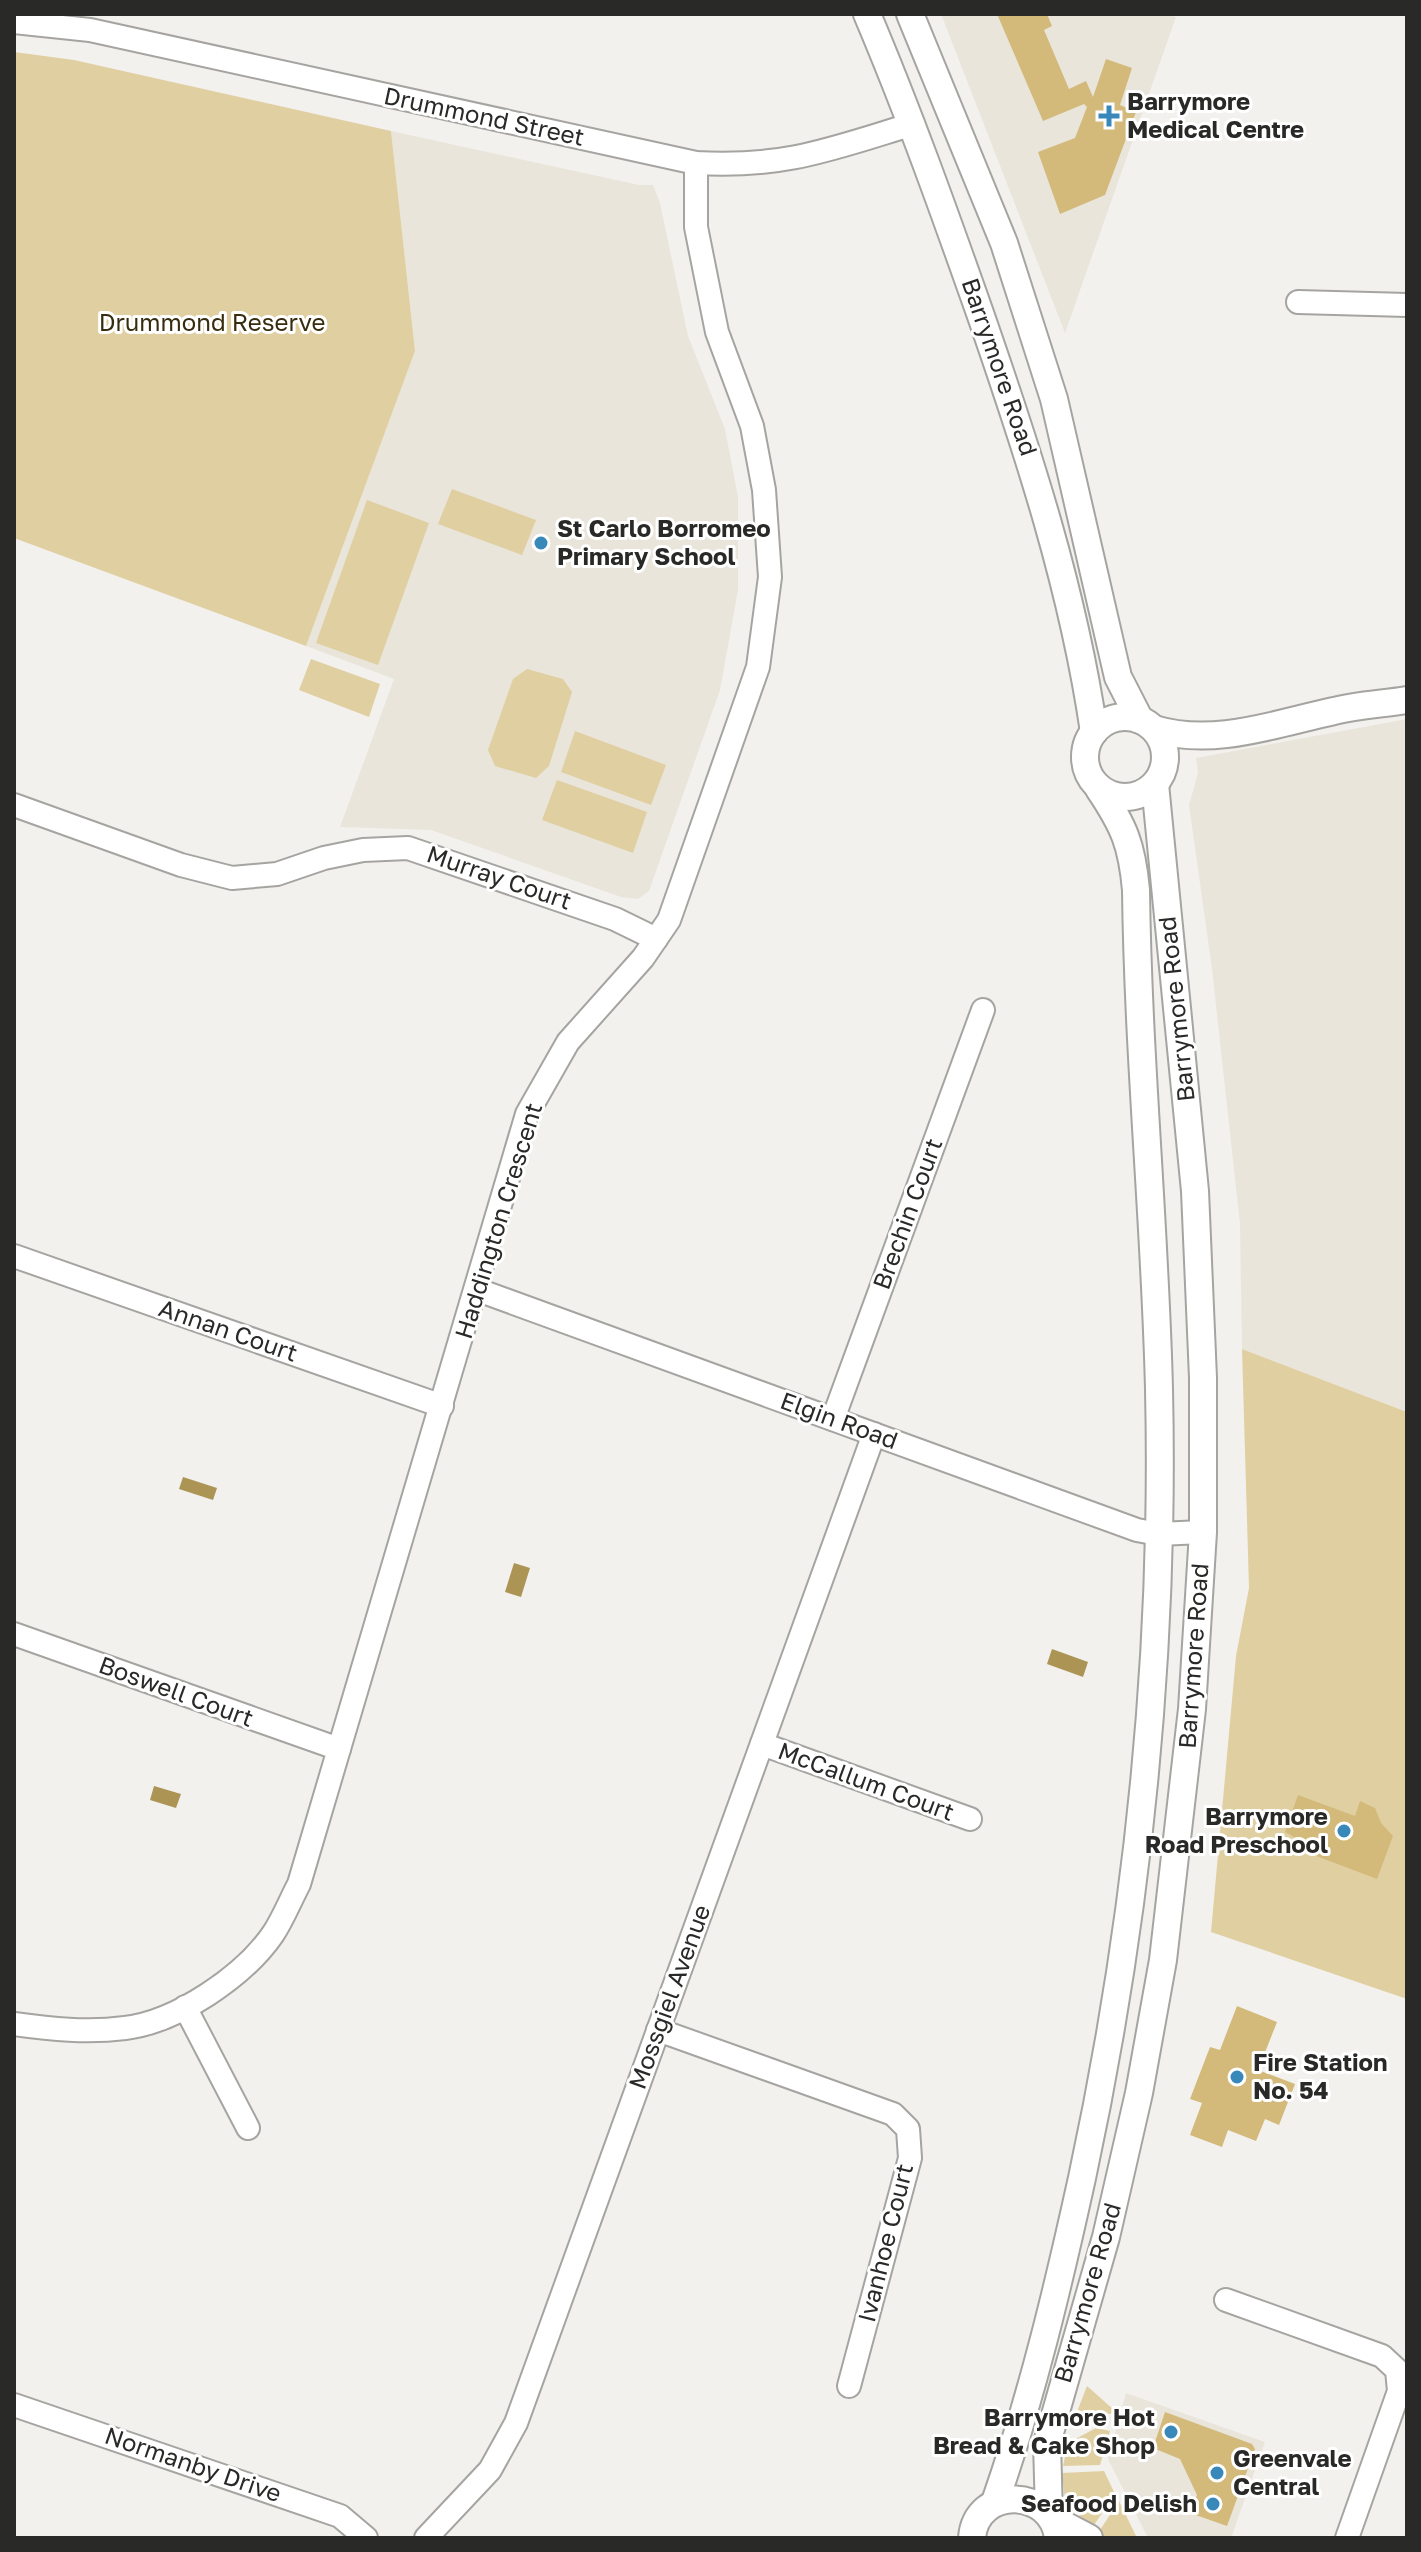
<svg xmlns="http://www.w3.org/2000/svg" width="1421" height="2552" viewBox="0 0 1421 2552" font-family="'Golos Text',sans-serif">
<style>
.built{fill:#e9e5db}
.green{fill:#e0cfa1}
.water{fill:#ac9455}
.building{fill:#d3ba7a}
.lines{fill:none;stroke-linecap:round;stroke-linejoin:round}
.minor-casing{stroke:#a5a4a1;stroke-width:26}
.tertiary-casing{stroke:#a5a4a1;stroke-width:30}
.minor{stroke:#fff;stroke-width:22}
.tertiary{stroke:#fff;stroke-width:26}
.poi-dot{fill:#3888b9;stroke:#fff;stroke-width:3}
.labels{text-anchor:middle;stroke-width:6;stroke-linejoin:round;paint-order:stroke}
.poi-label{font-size:24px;font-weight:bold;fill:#292928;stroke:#fff;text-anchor:start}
.street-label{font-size:24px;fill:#292928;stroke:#fff}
.park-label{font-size:24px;fill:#372c0e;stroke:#fff}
</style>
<rect width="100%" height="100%" fill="#f3f1ee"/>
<g class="built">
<path d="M 941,14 L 1161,14 L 1176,17 L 1065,333 Z"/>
<path d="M 391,131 L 639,185 L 653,185 L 660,203 L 688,336 L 725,429 L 738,497 L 738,590 L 720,690 L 649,891 L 638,899 L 621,897 L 431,830 L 340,827 L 394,679 L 306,646 L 415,351 Z"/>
<path d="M 1407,719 L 1407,1412 L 1242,1349 L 1240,1224 L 1212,969 L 1189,805 L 1198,773 L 1196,758 Z"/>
<path d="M 1126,2393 L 1265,2442 L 1231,2538 L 1148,2538 L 1108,2459 Z"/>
</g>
<g class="green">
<path d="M 14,52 L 74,60 L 391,131 L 415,351 L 306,646 L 14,538 Z"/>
<path d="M 452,489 L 536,520 L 522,555 L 438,524 Z"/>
<path d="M 367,500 L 429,523 L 378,665 L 316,643 Z"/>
<path d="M 311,659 L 380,684 L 369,717 L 299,690 Z"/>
<path d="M 527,669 L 563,679 L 572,692 L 549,766 L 536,778 L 495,766 L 488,750 L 513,679 Z"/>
<path d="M 575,731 L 666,765 L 651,805 L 561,772 Z"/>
<path d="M 557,780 L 647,812 L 633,853 L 542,820 Z"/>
<path d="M 1242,1349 L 1407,1412 L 1407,1999 L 1211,1932 L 1236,1656 L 1249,1588 Z"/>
<path d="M 1087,2386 L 1114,2410 L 1114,2414 L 1077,2412 Z"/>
<path d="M 1096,2428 L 1110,2431 L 1100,2465 L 1063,2466 L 1068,2443 Z"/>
<path d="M 1104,2471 L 1115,2494 L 1092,2528 L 1065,2501 L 1062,2473 Z"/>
<path d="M 1119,2501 L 1137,2538 L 1107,2538 L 1098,2533 Z"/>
</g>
<g class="water">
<path d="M 183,1477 L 217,1488 L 213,1500 L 179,1489 Z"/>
<path d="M 514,1563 L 530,1568 L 521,1597 L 505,1592 Z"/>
<path d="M 1052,1649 L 1088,1662 L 1083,1677 L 1047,1664 Z"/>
<path d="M 154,1786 L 181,1794 L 176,1808 L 150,1800 Z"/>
</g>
<g class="building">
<path d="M 997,14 L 1047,14 L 1052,26 L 1044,30 L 1069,89 L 1086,81 L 1093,97 L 1106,59 L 1132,68 L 1120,105 L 1136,112 L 1105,195 L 1060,214 L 1038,152 L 1075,138 L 1087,107 L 1084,104 L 1043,121 Z"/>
<path d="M 1298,1795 L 1355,1816 L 1360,1801 L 1375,1808 L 1381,1823 L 1393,1836 L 1377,1879 L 1290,1846 L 1294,1837 L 1285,1832 Z"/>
<path d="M 1237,2006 L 1277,2022 L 1258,2070 L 1295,2084 L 1279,2125 L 1265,2119 L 1256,2141 L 1228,2130 L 1222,2147 L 1190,2135 L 1202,2103 L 1190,2099 L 1210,2047 L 1220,2050 Z"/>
<path d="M 1165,2412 L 1252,2444 L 1255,2449 L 1227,2526 L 1190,2513 L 1197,2495 L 1180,2459 L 1153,2448 Z"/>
</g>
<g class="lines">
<defs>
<g id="minor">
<path d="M 14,22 L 90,30 L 696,163 C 785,168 831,149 913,124"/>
<path d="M 1298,302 L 1407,305"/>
<path d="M 14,805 L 181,865 L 232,878 L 277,874 L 324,858 L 363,850 L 408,848 L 615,919 L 656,939"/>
<path d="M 14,1256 L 442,1406"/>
<path d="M 478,1290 L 1137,1530 L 1158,1534 L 1203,1532"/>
<path d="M 833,1419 L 983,1010"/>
<path d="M 14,1634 L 339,1749"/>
<path d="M 762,1744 L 970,1819"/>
<path d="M 185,2007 L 248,2128"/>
<path d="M 14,2024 C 51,2029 87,2033 125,2028 C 177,2022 244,1976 273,1934 C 283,1919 290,1901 299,1884 L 527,1114 L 568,1042 L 643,958 L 669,920 L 758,667 L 770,577 L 764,490 L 752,426 L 717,332 L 696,227 L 696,163"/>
<path d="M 658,2030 L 893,2114 L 908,2129 L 910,2158 L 849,2386"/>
<path d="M 1226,2300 L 1382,2356 L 1397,2370 L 1399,2391 L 1347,2538"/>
<path d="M 14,2405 L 340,2516 L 366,2538"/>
<path d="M 426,2538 L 490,2470 L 516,2423 L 874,1434"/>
</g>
<g id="tertiary">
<path d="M 867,14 C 909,113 945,214 981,316 C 1028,452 1073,588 1094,732"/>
<path d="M 910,14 L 1004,243 L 1054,399 L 1118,677 L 1140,720"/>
<circle cx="1125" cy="757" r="40"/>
<path d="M 1154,729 C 1214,747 1274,724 1334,711 C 1358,705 1383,704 1407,700"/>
<path d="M 995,2502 C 1032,2396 1058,2287 1082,2178 C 1138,1918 1165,1655 1159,1389 C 1155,1223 1138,1057 1136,890 C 1132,845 1124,826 1099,789"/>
<path d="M 1049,2514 L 1047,2443 L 1106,2237 L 1139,2093 L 1163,1960 L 1192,1709 L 1203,1532 L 1203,1378 L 1195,1191 L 1155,784"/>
<path d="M 1053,2519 L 1089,2538"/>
<path d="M 972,2538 C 976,2486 1052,2487 1058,2538"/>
</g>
</defs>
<use href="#minor" class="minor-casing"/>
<use href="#tertiary" class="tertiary-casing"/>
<use href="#minor" class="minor"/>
<use href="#tertiary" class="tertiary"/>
</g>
<g class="poi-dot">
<path d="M1105 104h8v8h8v8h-8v8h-8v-8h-8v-8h8z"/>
<circle cx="541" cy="543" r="8"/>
<circle cx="1344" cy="1831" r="8"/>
<circle cx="1237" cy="2077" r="8"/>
<circle cx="1171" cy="2432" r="8"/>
<circle cx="1217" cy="2473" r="8"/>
<circle cx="1213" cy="2504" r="8"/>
</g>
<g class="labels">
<g class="poi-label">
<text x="1127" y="110">Barrymore<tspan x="1127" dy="28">Medical Centre</tspan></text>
<text x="557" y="537">St Carlo Borromeo<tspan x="557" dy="28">Primary School</tspan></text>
<text x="1328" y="1825" text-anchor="end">Barrymore<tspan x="1328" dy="28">Road Preschool</tspan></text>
<text x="1253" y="2071">Fire Station<tspan x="1253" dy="28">No. 54</tspan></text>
<text x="1155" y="2426" text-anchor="end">Barrymore Hot<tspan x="1155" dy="28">Bread &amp; Cake Shop</tspan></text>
<text x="1233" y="2467">Greenvale<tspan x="1233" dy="28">Central</tspan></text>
<text x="1197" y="2512" text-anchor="end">Seafood Delish</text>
</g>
<g class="street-label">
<text transform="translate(484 117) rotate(12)" y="8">Drummond Street</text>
<text transform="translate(999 367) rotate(71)" y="8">Barrymore Road</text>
<text transform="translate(499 878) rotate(19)" y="8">Murray Court</text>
<text transform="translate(1177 1009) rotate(-96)" y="8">Barrymore Road</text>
<text transform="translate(908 1214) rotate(-70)" y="8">Brechin Court</text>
<text transform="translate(499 1221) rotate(-73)" y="8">Haddington Crescent</text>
<text transform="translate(228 1331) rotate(19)" y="8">Annan Court</text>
<text transform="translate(839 1421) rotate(20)" y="8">Elgin Road</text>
<text transform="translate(1194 1656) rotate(-86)" y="8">Barrymore Road</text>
<text transform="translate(176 1692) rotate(20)" y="8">Boswell Court</text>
<text transform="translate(866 1782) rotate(20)" y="8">McCallum Court</text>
<text transform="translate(670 1997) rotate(-70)" y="8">Mossgiel Avenue</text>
<text transform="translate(886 2243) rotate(-76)" y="8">Ivanhoe Court</text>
<text transform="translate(1088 2293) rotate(-74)" y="8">Barrymore Road</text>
<text transform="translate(193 2465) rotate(19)" y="8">Normanby Drive</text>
</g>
<g class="park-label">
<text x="212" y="331">Drummond Reserve</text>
</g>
</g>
<rect width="1421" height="2552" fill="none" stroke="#292928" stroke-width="32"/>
</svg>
